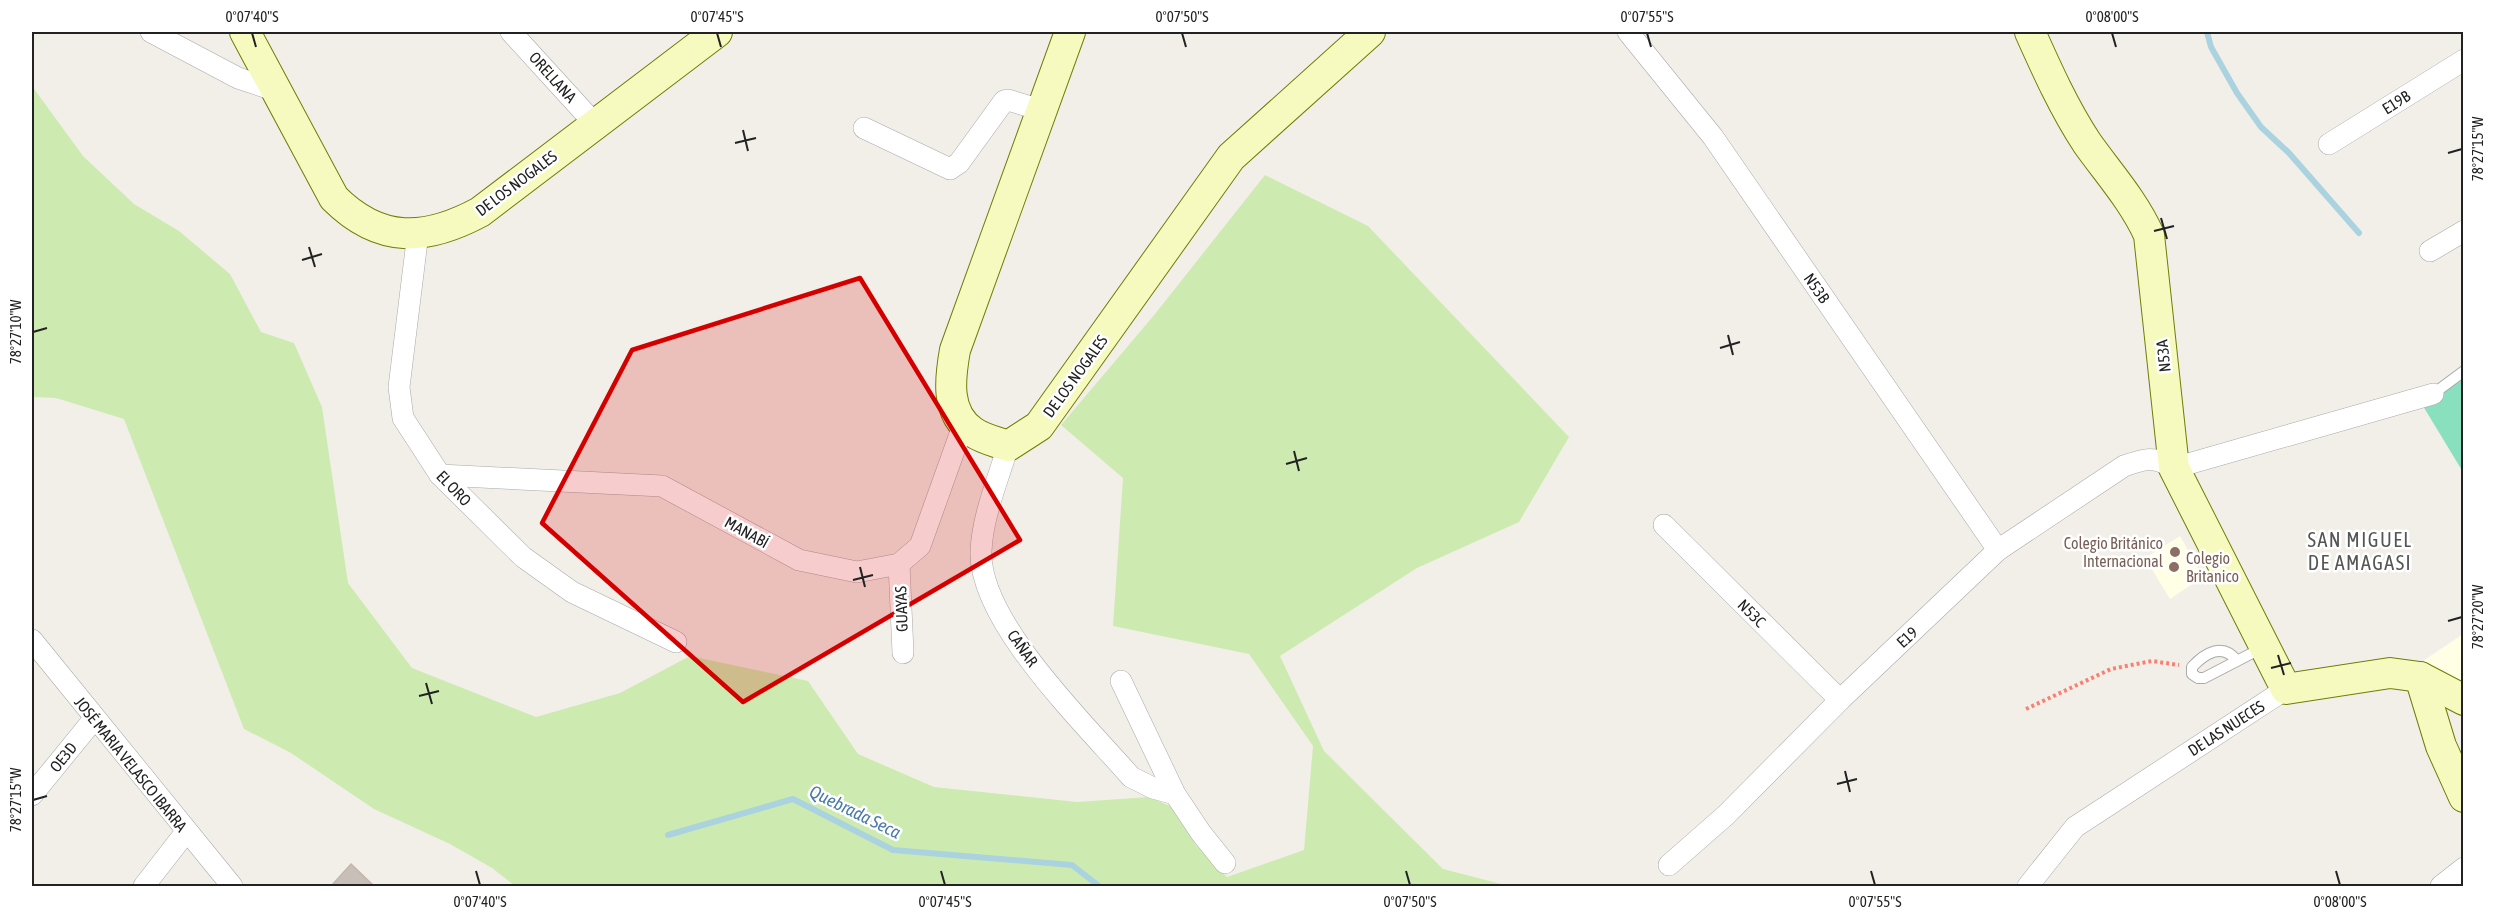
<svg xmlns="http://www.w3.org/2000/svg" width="2495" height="918" viewBox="0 0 2495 918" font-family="'Asap Condensed',sans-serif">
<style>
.education{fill:#ffffe5}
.grass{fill:#cdebb0}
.pitch{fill:#88e0be}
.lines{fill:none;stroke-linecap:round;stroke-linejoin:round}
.stream{stroke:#aad3df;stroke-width:6}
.building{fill:#c7bfb8;stroke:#c4b6ab;stroke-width:1.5}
.lane-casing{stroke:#a9a9a9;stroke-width:12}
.street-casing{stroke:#a9a9a9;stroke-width:22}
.secondary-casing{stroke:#707d05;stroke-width:32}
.path{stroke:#fa8072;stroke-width:4;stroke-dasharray:3 3;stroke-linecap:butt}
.lane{stroke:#fff;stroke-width:10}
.street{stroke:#fff;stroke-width:21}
.secondary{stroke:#f7fabf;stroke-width:30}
.marked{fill:#d40000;fill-opacity:0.2;stroke:#d40000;stroke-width:4.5;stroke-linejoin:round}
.ticks{fill:none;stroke:#222;stroke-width:2}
.education-dot{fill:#8d6e63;stroke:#fff;stroke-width:2}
.labels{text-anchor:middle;stroke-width:5;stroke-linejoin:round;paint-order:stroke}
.street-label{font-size:16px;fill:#222;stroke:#fff}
.education-label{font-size:16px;fill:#785e54;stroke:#fff;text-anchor:end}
.water-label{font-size:18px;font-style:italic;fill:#4a7aab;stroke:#fff}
.quarter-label{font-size:20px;letter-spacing:1.5px;fill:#555;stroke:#fff}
.neatline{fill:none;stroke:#222;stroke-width:2}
.ticks-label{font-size:15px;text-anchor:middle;fill:#222}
</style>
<rect width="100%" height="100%" fill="#f2efe9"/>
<g class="education">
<path d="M 2180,536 L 2203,577 L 2170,599 L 2145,558 Z"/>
<path d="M 2463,634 L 2463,685 L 2420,663 Z"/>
</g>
<path class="grass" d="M 32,86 L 83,156 L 134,204 L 179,231 L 230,274 L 261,332 L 294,343 L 322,407 L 348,583 L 412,668 L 536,717 L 620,693 L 690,656 L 808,681 L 858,754 L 934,787 L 1077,802 L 1149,797 L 1182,811 L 1195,844 L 1227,877 L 1304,850 L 1313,746 L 1249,654 L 1113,626 L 1123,478 L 1061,425 L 1155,314 L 1265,175 L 1368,226 L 1569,437 L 1519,522 L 1417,568 L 1280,656 L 1324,751 L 1443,869 L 1509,886 L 515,886 L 492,868 L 450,844 L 374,809 L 291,753 L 244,729 L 124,419 L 56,398 L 32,397 Z"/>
<path class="pitch" d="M 2463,372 L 2463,472 L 2423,406 Z"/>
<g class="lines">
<g class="stream">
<path d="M 2207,32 L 2211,47 L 2237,93 L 2261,127 L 2289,153 L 2359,233"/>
<path d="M 668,835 L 793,799 L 893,850 L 1072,865 L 1099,886"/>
</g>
</g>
<path class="building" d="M 351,864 L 374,886 L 334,886 L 332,885 Z"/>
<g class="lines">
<defs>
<g id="lane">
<path d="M 2433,394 L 2464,371"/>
<path d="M 2237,661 C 2223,642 2205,653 2192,667 L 2192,674 L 2198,678 L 2204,678 L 2262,648"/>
</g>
<g id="street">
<path d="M 151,32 L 238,78 L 277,91"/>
<path d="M 511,32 L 594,123"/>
<path d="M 1628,32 L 1713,137 L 1998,550"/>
<path d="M 864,128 L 950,169 L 959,163 L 1004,101 L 1008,100 L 1041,110"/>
<path d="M 2329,144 L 2464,60"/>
<path d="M 418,233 L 399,387 L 403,418 L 440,475 L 523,557 L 572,592 L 676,642"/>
<path d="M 2430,251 L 2464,231"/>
<path d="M 1008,446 C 998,480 982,517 981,552 C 979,622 1086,725 1131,777 L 1153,788 L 1175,794"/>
<path d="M 440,475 L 662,486 L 799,560 L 857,572 L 899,564 L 920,546 L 964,423"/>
<path d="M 1664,525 L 1840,700"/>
<path d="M 899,564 L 903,653"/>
<path d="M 32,640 L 232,886"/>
<path d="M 1121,681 L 1175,794 L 1201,833 L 1225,863"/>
<path d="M 32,795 L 94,719"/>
<path d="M 1669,865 L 1726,815 L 1840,700 L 1998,550 L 2124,466 C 2147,458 2153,456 2174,468 L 2433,394"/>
<path d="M 144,886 L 186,832"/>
<path d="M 2028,886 L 2075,827 L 2286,689"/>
<path d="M 2441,886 L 2464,868"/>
</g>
<g id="secondary">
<path d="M 245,32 L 334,198 C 380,244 426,241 480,212 L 717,32"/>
<path d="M 1070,32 L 955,350 C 950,378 945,413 973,432 C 983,439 997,442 1008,446 L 1039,426 L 1231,157 L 1370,32"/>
<path d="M 2030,32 C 2047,70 2064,108 2087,143 C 2109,174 2133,200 2149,235 L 2174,468 L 2286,689 L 2390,673 L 2420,677 L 2464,700"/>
<path d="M 2420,677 L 2441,746 L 2464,797"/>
</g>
</defs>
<use href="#lane" class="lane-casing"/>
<use href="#street" class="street-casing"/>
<use href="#secondary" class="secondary-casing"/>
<path class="path" d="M 2026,709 L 2111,669 L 2152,661 L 2179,665"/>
<use href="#lane" class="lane"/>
<use href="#street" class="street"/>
<use href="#secondary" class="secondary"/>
</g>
<path class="marked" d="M 860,278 L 1020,540 L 743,702 L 542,523 L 632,350 Z"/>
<path class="ticks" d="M 252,33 L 256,47M 717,33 L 721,47M 1182,33 L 1186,47M 1647,33 L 1651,47M 2112,33 L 2116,47M 743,130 L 748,151M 735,143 L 756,138M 2448,153 L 2462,149M 2161,218 L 2167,239M 2154,231 L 2174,226M 309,247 L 315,267M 302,260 L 322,254M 33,332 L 47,328M 1728,335 L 1733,355M 1720,348 L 1740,342M 1294,451 L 1299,471M 1286,464 L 1307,458M 860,567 L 865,587M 853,580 L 873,575M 2448,621 L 2462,617M 2278,655 L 2284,675M 2271,668 L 2291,663M 426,683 L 432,704M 419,696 L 439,691M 1845,771 L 1850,792M 1837,784 L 1857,779M 33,800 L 47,796M 476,871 L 480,885M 941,871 L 945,885M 1406,871 L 1410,885M 1871,871 L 1875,885M 2336,871 L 2340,885"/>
<g class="education-dot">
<circle cx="2175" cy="552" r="6"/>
<circle cx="2174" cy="567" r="6"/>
</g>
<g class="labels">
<g class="street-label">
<text transform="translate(553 77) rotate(48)" y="6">ORELLANA</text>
<text transform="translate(2396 102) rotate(-32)" y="6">E19B</text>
<text transform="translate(516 183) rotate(-37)" y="6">DE LOS NOGALES</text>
<text transform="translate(1817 288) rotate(55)" y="6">N53B</text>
<text transform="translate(2163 356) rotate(-96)" y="6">N53A</text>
<text transform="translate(1075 376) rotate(-54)" y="6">DE LOS NOGALES</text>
<text transform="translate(454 488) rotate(46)" y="6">EL ORO</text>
<text transform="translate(747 532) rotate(29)" y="6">MANABÍ</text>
<text transform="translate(901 609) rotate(-92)" y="6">GUAYAS</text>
<text transform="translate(1752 613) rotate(45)" y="6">N53C</text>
<text transform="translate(1907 637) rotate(-43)" y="6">E19</text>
<text transform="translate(1023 648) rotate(55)" y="6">CAÑAR</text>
<text transform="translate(2226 728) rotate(-33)" y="6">DE LAS NUECES</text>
<text transform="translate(63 757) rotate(-51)" y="6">OE3D</text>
<text transform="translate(131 764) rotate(51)" y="6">JOSÉ MARIA VELASCO IBARRA</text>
</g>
<g class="education-label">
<text x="2163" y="549">Colegio Británico<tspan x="2163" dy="18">Internacional</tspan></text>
<text x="2186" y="564" text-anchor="start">Colegio<tspan x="2186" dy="18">Britanico</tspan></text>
</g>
<g class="water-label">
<text transform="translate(855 812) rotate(26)" y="6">Quebrada Seca</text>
</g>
<g class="quarter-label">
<text x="2360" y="547">SAN MIGUEL<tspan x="2360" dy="23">DE AMAGASI</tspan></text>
</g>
</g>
<rect width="2495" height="918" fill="none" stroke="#ffffff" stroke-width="66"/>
<rect x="33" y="33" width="2429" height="852" class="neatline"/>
<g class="ticks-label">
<text x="252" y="22">0°07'40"S</text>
<text x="717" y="22">0°07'45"S</text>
<text x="1182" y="22">0°07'50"S</text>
<text x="1647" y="22">0°07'55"S</text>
<text x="2112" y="22">0°08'00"S</text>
<text transform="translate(2478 149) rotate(-90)" y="5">78°27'15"W</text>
<text transform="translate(16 332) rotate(-90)" y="5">78°27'10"W</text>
<text transform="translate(2478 617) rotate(-90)" y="5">78°27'20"W</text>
<text transform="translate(16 800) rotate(-90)" y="5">78°27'15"W</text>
<text x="480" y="907">0°07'40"S</text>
<text x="945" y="907">0°07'45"S</text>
<text x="1410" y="907">0°07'50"S</text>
<text x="1875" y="907">0°07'55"S</text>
<text x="2340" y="907">0°08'00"S</text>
</g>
</svg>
